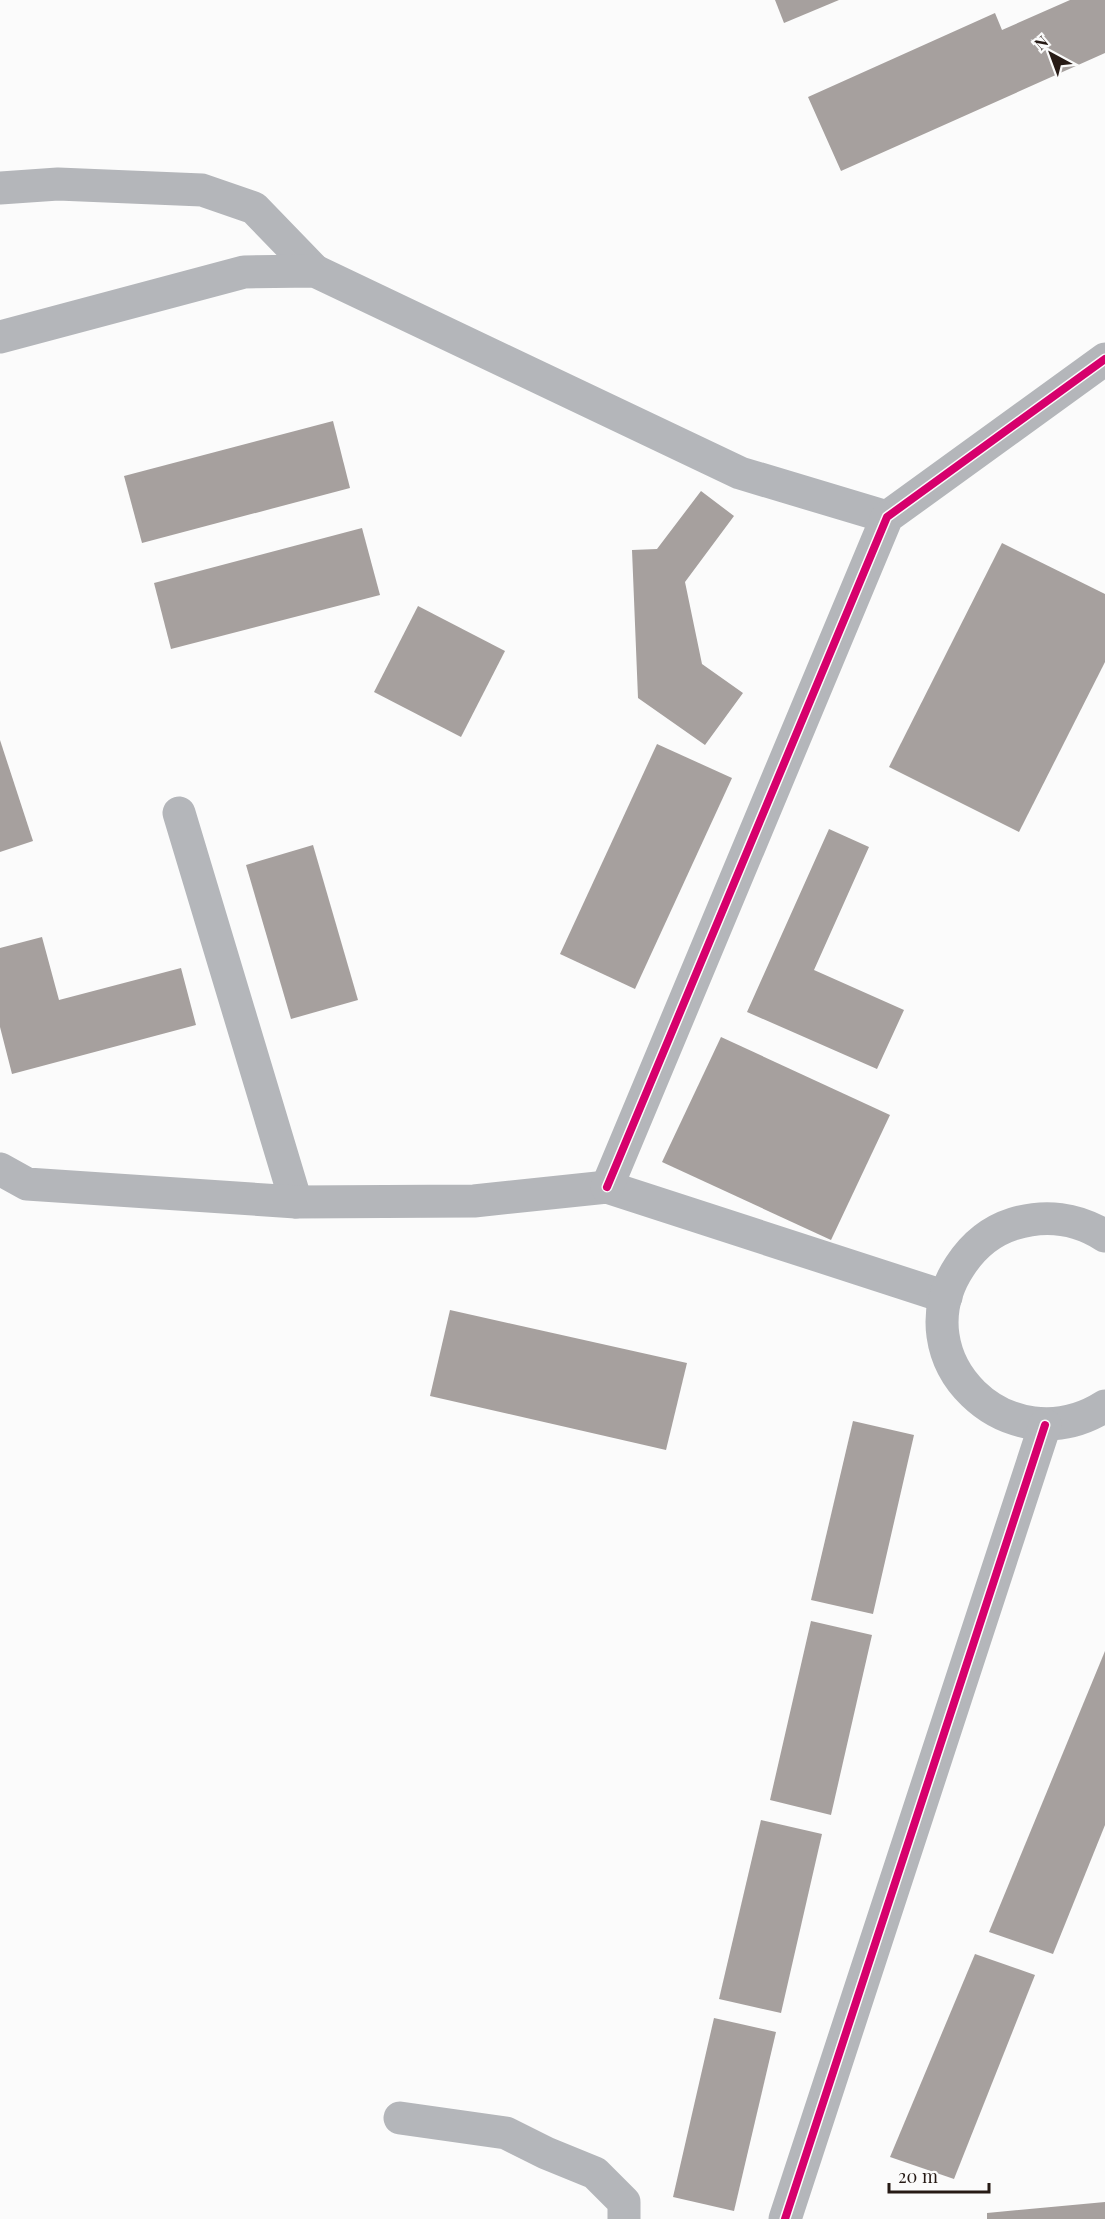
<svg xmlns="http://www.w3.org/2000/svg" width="1105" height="2219" viewBox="0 0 1105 2219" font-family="'Playfair Display',serif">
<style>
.building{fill:#a6a09e}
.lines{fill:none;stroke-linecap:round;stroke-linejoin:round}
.minor{stroke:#b4b6ba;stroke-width:33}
.cycleway-casing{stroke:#fbfbfb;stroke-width:11}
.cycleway{stroke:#d6006c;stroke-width:8}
</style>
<rect width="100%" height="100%" fill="#fbfbfb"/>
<g class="building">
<path d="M 775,0 L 839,0 L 784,23 Z"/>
<path d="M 1070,0 L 1105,0 L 1105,53 L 841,171 L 808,97 L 995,13 L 1002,30 Z"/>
<path d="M 333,421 L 350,488 L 142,543 L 124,476 Z"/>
<path d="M 701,491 L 734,516 L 685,582 L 702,664 L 743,693 L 705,745 L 638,698 L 632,550 L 657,549 Z"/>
<path d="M 362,528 L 380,595 L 171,649 L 154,583 Z"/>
<path d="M 1002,543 L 1105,594 L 1105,662 L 1019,832 L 889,767 Z"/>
<path d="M 418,606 L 505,651 L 461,737 L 374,692 Z"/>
<path d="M 0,740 L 33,841 L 0,852 Z"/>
<path d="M 657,744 L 732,778 L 635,989 L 560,954 Z"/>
<path d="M 829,829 L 869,847 L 814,970 L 904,1010 L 877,1069 L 747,1012 Z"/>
<path d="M 313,845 L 358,1000 L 291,1019 L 246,865 Z"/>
<path d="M 42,937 L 59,1000 L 181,968 L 196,1025 L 12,1074 L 0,1027 L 0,948 Z"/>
<path d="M 721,1037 L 890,1115 L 831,1240 L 662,1162 Z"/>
<path d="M 450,1310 L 687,1363 L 666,1450 L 430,1396 Z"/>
<path d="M 853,1421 L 914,1435 L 873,1614 L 811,1600 Z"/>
<path d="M 811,1621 L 872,1635 L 831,1815 L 770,1800 Z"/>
<path d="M 1105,1651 L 1105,1825 L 1053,1954 L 989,1932 Z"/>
<path d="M 761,1820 L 822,1834 L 781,2013 L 719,1999 Z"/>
<path d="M 975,1954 L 1035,1975 L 954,2179 L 890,2157 Z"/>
<path d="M 714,2018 L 776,2032 L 734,2211 L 673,2197 Z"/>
<path d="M 1105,2202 L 1105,2219 L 987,2219 L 987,2213 Z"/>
</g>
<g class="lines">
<g class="minor">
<path d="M 0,188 L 58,184 L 202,190 L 254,208 L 315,271"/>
<path d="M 0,337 L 244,272 L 315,271 L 740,473 L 887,517"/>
<path d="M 179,813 L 296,1202"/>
<path d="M 0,1169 L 27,1184 L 296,1202 L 474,1201 L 607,1187 L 946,1297"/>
<path d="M 607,1187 L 887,517 L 1105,359"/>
<path d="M 1105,1236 C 1077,1218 1045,1214 1013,1224 C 991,1231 973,1246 960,1266 C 898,1359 1009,1467 1105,1406"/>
<path d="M 400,2118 L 506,2133 L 546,2153 L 595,2173 L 624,2202 L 624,2219"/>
<path d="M 785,2219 L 1045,1425"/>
</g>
<defs>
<g id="cycleway">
<path d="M 607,1187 L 887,517 L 1105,359"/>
<path d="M 785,2219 L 1045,1425"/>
</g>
</defs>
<use href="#cycleway" class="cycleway-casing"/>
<use href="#cycleway" class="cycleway"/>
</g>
<g transform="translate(1051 54) rotate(319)" stroke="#fbfbfb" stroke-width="4.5" paint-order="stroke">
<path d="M0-4.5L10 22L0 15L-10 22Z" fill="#261a15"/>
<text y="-9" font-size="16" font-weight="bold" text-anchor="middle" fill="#261a15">N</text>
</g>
<path d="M889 2183v9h100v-9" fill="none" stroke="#261a15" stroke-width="3"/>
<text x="898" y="2183" font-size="18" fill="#261a15" stroke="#fbfbfb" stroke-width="4.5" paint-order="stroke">20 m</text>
</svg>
